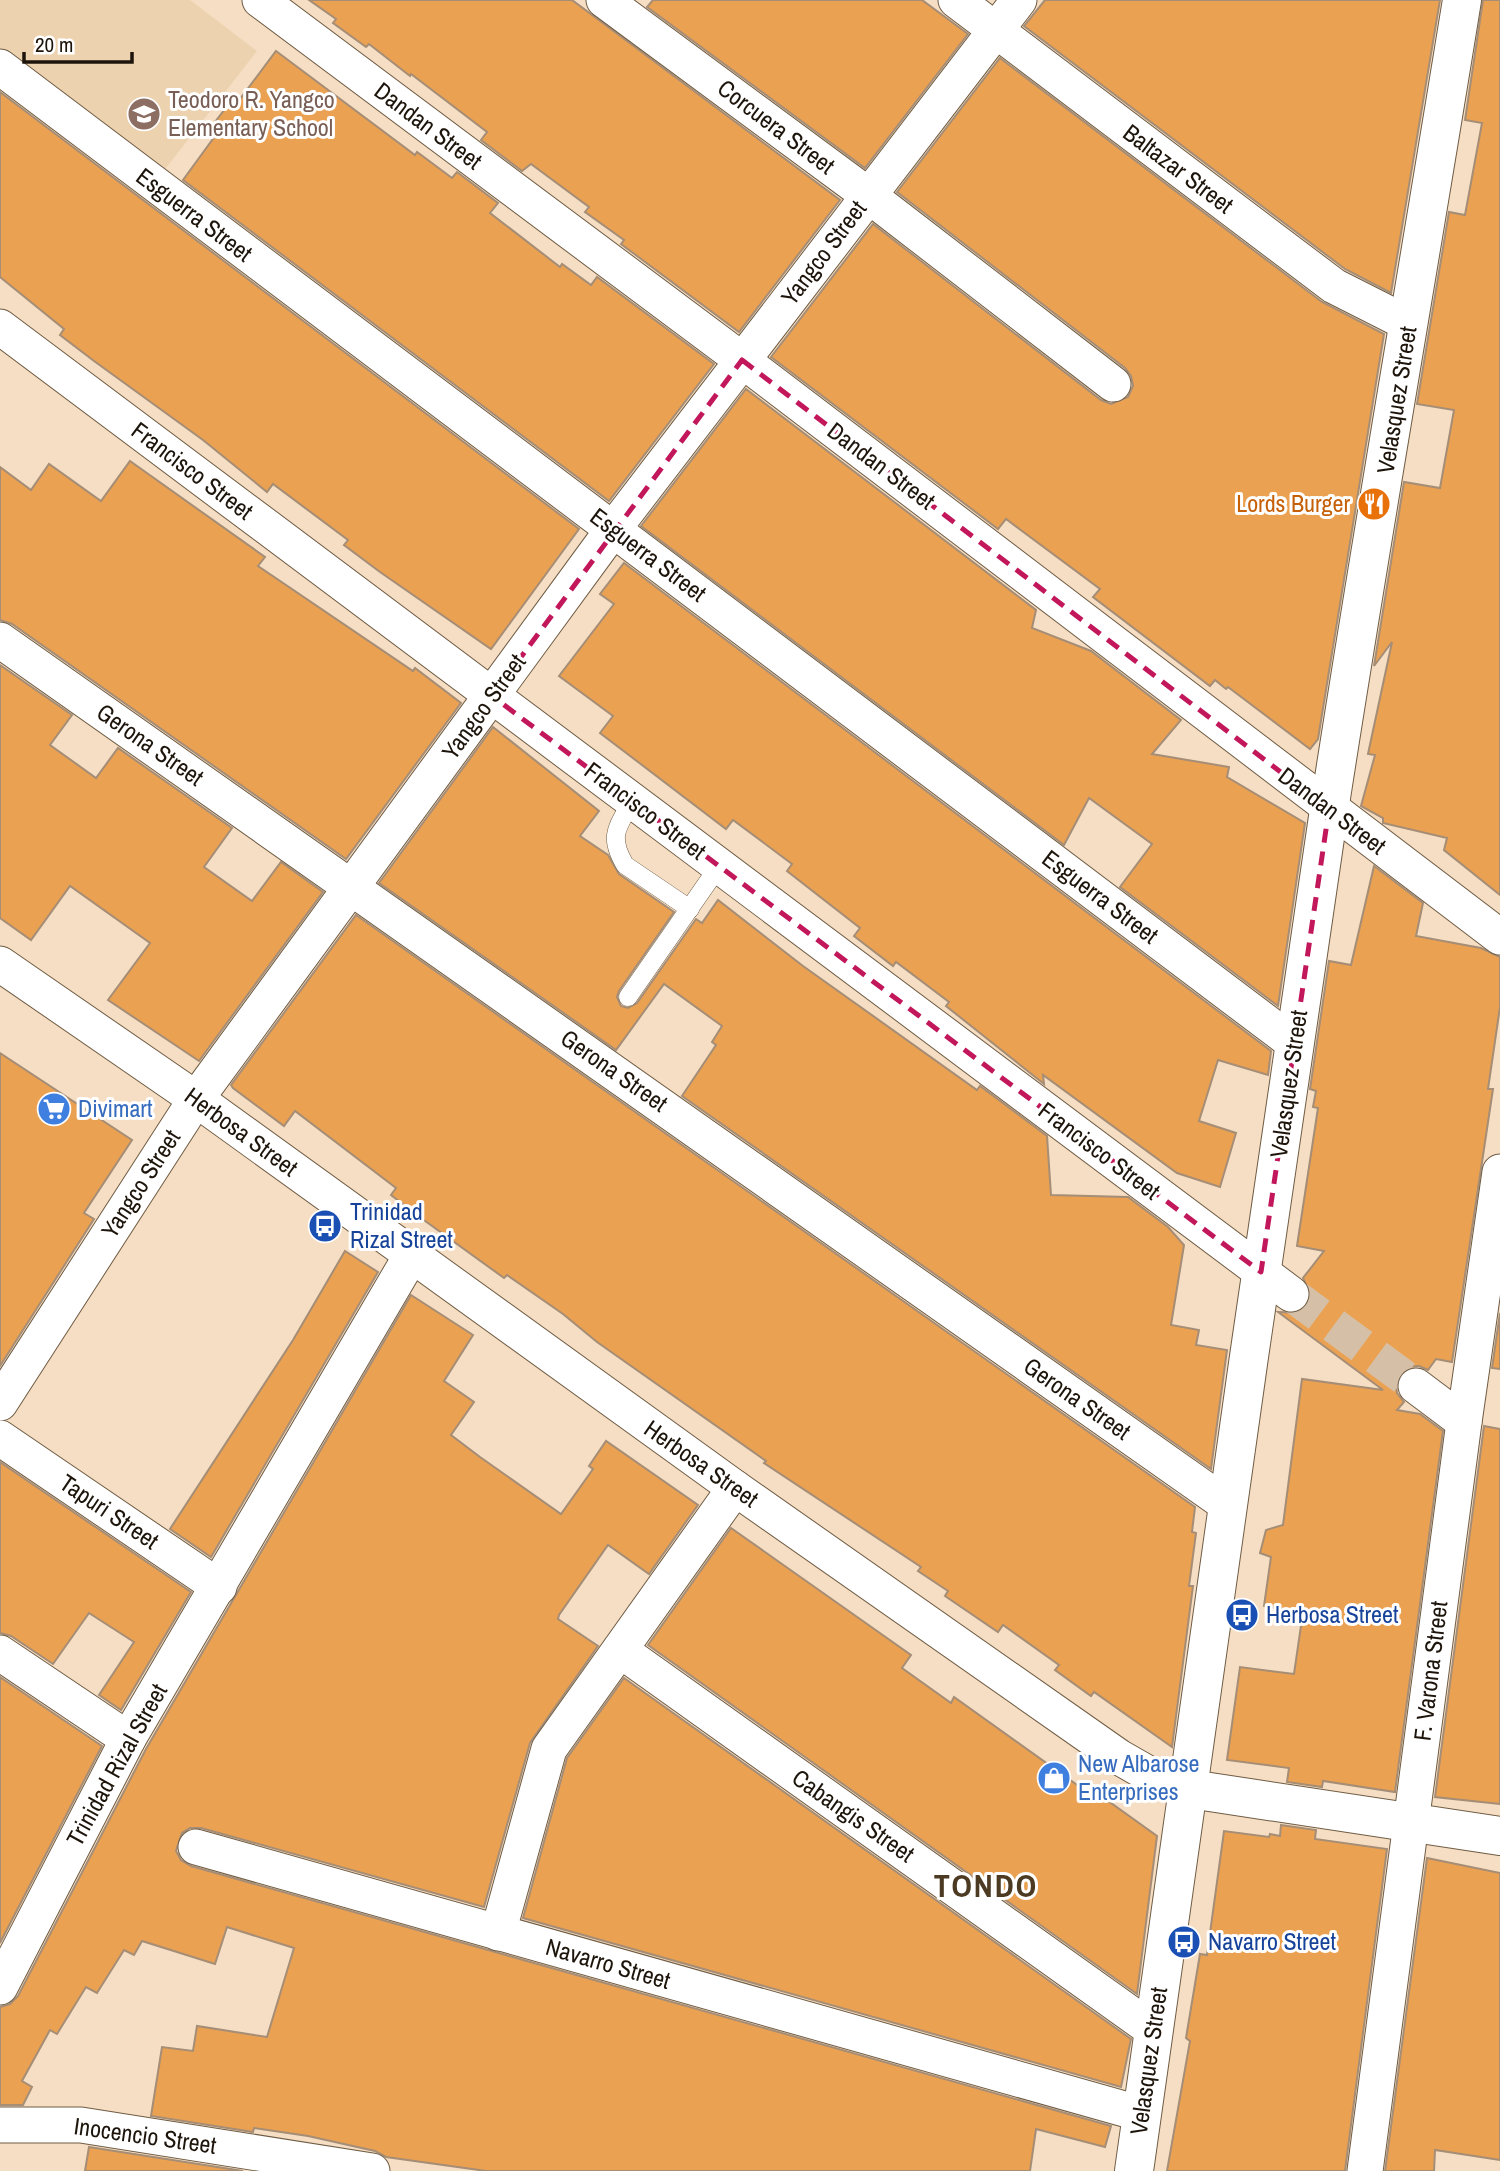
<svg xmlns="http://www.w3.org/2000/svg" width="1500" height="2171" viewBox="0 0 1500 2171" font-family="'Archivo Narrow',sans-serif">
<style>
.built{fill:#edd2b0}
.building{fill:#eba152;stroke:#a58d76;stroke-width:2}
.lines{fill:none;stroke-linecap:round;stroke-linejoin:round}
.street-tunnel{stroke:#d5c0a7;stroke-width:35;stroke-dasharray:35 18;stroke-linecap:butt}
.lane-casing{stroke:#6f5c44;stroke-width:19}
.street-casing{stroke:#6f5c44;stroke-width:37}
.secondary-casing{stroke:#6f5c44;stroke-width:40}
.lane{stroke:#fff;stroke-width:18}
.street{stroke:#fff;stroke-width:35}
.secondary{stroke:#fff;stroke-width:38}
.marked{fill:none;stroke:#c2185b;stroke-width:5;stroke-dasharray:14 9;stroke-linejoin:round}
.labels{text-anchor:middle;stroke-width:6;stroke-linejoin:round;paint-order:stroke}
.education-label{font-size:24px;fill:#785e54;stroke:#fff;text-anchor:start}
.street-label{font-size:24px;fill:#1d150b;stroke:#fff}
.food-label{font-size:24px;fill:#c56008;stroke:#fff;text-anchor:end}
.shop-label{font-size:24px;fill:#366cbe;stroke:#fff;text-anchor:start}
.transit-label{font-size:24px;fill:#164399;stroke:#fff;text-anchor:start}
.district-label{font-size:32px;font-weight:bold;letter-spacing:2px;fill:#4c3a23;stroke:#fff}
</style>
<rect width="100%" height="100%" fill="#f5dec3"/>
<path class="built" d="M 0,0 L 190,0 L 257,51 L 159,177 L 0,50 Z"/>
<g class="building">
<path d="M 309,0 L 572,0 L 840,200 L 739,332 L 621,244 L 624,240 L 585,212 L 589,207 L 531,164 L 522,171 L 481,140 L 487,132 L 411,74 L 410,76 L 369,44 L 366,47 L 333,23 L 336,19 Z"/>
<path d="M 653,0 L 922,0 L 968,34 L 865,168 L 647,7 Z"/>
<path d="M 1045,0 L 1440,0 L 1391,293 L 1345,269 L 1024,26 Z"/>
<path d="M 1483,0 L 1500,0 L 1500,895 L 1444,850 L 1447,838 L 1383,823 L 1383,818 L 1361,806 L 1375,755 L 1368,754 L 1392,642 L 1374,666 L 1404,482 L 1440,488 L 1454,410 L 1417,404 L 1449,212 L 1465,215 L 1482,123 L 1465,120 Z"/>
<path d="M 276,51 L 415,155 L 417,152 L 452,178 L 457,172 L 498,203 L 490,213 L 560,267 L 562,264 L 591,285 L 597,277 L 714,364 L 609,501 L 183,180 L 215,136 L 208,131 L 235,96 L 240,99 Z"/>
<path d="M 1000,58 L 1322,302 L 1384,334 L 1318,739 L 1310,749 L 1228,687 L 1226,689 L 1215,680 L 1210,686 L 1093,597 L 1100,589 L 1006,519 L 998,529 L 771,357 L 873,224 L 1101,400 L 1111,404 L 1128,397 L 1133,386 L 1131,376 L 1125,368 L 897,192 Z"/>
<path d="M 0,92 L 579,529 L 491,649 L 380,572 L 344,545 L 348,540 L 273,484 L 267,492 L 203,440 L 94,361 L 60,335 L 64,329 L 0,277 Z"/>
<path d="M 746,389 L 1036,610 L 1032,628 L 1091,651 L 1181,720 L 1152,754 L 1229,767 L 1227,777 L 1305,823 L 1278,1006 L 1120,887 L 1152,844 L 1089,798 L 1064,845 L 641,526 Z"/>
<path d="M 130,461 L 265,557 L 258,566 L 413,671 L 415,668 L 461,703 L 346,859 L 12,624 L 0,620 L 0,467 L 31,490 L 49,464 L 101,501 Z"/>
<path d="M 624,563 L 1271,1051 L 1268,1075 L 1218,1060 L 1199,1121 L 1236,1133 L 1220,1187 L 1177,1173 L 1043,1075 L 1044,1084 L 946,1006 L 949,1002 L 896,962 L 893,966 L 854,936 L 860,928 L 787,871 L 792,864 L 733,820 L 726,829 L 600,733 L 613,716 L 559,676 L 614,604 L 600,594 Z"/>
<path d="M 0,665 L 72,715 L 50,745 L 96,778 L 118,748 L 232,828 L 204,867 L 252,901 L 281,862 L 323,892 L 199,1061 L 108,1000 L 150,943 L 70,886 L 31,940 L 0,918 Z"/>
<path d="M 493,727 L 599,811 L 580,836 L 608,855 L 619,874 L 674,912 L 619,991 L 617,997 L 621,1006 L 628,1008 L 637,1003 L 696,919 L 702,923 L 718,900 L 803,966 L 977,1090 L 980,1086 L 1047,1136 L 1051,1195 L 1128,1197 L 1168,1227 L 1184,1245 L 1171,1325 L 1199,1330 L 1196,1345 L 1227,1350 L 1211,1469 L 682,1096 L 716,1045 L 712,1042 L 722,1026 L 664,984 L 616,1050 L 379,883 Z"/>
<path d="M 1374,866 L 1423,903 L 1416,936 L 1481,948 L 1500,957 L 1500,1007 L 1488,1089 L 1493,1089 L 1452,1362 L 1436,1359 L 1428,1370 L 1419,1366 L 1409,1367 L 1400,1373 L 1396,1383 L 1397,1393 L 1404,1402 L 1397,1410 L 1420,1414 L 1443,1431 L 1395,1792 L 1323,1781 L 1322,1787 L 1287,1782 L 1289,1768 L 1227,1760 L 1240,1667 L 1294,1674 L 1303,1612 L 1264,1606 L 1271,1557 L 1260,1553 L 1266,1530 L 1283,1525 L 1302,1379 L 1383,1390 L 1278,1312 L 1298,1313 L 1307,1307 L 1311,1296 L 1303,1278 L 1324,1251 L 1297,1246 L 1318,1108 L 1313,1107 L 1316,1091 L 1310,1089 L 1329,961 L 1351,965 Z"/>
<path d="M 356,915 L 1195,1507 L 1192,1532 L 1196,1533 L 1189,1586 L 1193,1586 L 1172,1747 L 1094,1692 L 1091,1696 L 1055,1670 L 1059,1665 L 1003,1625 L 998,1632 L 945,1596 L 948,1591 L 918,1571 L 921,1567 L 764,1463 L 766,1461 L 597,1342 L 563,1314 L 507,1275 L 504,1278 L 421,1218 L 391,1195 L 396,1188 L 295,1111 L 284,1126 L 233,1088 L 231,1085 Z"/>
<path d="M 0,1053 L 132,1140 L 84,1213 L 94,1219 L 0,1366 Z"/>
<path d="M 345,1251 L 378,1272 L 211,1557 L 170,1529 L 293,1340 Z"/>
<path d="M 411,1295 L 473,1335 L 444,1381 L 474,1402 L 451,1435 L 480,1457 L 561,1514 L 593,1469 L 589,1466 L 606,1441 L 698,1505 L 649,1574 L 608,1545 L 559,1615 L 558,1619 L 598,1646 L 530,1743 L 484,1907 L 201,1828 L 190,1828 L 182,1833 L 176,1851 L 181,1860 L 191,1866 L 1111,2126 L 1105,2147 L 1036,2129 L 1030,2171 L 486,2171 L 386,2157 L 375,2151 L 308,2136 L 254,2128 L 253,2132 L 151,2116 L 162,2047 L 193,2051 L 197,2026 L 267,2037 L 294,1948 L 227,1927 L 215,1964 L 142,1941 L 134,1955 L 124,1950 L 97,1993 L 86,1987 L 57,2034 L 50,2030 L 22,2081 L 32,2087 L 23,2105 L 0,2105 L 0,2007 L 10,2004 L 18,1996 L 146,1749 Z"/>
<path d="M 1500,1313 L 1500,1369 L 1492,1368 Z"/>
<path d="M 1484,1426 L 1500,1429 L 1500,1804 L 1435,1797 Z"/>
<path d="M 0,1462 L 191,1592 L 121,1710 L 99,1695 L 134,1642 L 89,1613 L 53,1664 L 11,1636 L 0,1633 Z"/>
<path d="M 731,1528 L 911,1655 L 902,1668 L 951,1703 L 954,1697 L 1080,1787 L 1083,1783 L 1157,1836 L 1137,1994 L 648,1645 Z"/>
<path d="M 0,1677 L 102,1746 L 0,1943 Z"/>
<path d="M 624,1678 L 1131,2039 L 1121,2087 L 523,1918 L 567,1758 Z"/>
<path d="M 1281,1825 L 1316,1830 L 1315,1839 L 1387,1849 L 1345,2171 L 1167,2171 L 1190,2041 L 1186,2038 L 1200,1954 L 1207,1955 L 1224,1831 L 1269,1837 L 1270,1834 L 1280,1836 Z"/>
<path d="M 1427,1858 L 1500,1873 L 1500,2160 L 1435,2150 L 1434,2171 L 1385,2171 Z"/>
<path d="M 89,2147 L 243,2171 L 85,2171 Z"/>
</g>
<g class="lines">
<path class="street-tunnel" d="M 1291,1294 L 1416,1386"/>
<defs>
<g id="lane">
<path d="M 632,801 C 617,828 608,836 625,865 L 690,909"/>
<path d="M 628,997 L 719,866"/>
</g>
<g id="street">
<path d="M 260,0 L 742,360 L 1500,937"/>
<path d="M 604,0 L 868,195 L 1113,384"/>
<path d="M 956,0 L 1334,286 L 1409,324"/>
<path d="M 0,67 L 1295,1044"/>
<path d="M 0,327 L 1291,1294"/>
<path d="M 0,640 L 1226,1504"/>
<path d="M 0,964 L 196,1099 L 735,1488 L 1119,1757 L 1154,1777 L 1190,1789"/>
<path d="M 1416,1386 L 1464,1422"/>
<path d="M 0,1403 L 196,1099 L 614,528 L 1019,0"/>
<path d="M 0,1438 L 219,1587"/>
<path d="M 620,1650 L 1153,2030"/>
<path d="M 0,1653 L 128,1739"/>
<path d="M 196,1847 L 1142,2114"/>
<path d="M 498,1933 L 549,1749 L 735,1488"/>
<path d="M 0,1987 L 128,1739 L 411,1256"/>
<path d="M 0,2125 L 81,2125 L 372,2171"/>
<path d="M 1365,2171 L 1464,1422 L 1500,1172"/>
</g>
<g id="secondary">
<path d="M 1190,1789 L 1500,1836"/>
<path d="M 1134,2171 C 1198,1719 1260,1268 1328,817 C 1370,544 1418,272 1462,0"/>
</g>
</defs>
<use href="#lane" class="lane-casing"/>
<use href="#street" class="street-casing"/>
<use href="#secondary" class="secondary-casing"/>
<use href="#lane" class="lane"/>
<use href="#street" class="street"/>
<use href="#secondary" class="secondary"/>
</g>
<path class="marked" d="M 742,360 L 1329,809 L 1261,1272 L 492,696 Z"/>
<defs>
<symbol id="school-disc" viewBox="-11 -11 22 22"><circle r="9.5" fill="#8d6e63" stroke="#fff"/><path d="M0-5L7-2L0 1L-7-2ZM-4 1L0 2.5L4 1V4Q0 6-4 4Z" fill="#fff"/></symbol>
<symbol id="restaurant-disc" viewBox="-11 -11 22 22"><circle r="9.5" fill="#e8710a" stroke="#fff"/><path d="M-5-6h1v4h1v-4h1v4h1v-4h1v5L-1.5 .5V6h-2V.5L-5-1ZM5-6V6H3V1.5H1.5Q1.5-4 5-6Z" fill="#fff"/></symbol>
<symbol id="supermarket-disc" viewBox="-11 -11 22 22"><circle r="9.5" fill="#3f7fe0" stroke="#fff"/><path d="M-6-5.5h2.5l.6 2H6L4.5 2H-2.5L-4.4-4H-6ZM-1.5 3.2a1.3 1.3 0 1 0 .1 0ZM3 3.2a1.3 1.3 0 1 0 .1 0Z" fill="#fff"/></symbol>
<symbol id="bus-disc" viewBox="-11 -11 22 22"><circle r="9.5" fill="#1a4fb4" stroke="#fff"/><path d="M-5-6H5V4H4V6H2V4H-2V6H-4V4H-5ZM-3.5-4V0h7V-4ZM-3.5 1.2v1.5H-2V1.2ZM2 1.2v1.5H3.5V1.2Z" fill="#fff"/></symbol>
<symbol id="shop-disc" viewBox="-11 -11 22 22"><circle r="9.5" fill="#3f7fe0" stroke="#fff"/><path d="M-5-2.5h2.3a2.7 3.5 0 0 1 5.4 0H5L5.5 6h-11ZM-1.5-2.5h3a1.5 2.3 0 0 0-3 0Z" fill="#fff"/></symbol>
</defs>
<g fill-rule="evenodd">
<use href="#school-disc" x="125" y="95" width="38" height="38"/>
<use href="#restaurant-disc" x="1355" y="485" width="38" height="38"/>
<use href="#supermarket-disc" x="35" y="1090" width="38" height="38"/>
<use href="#bus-disc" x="306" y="1207" width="38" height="38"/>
<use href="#bus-disc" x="1223" y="1596" width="38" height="38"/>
<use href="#shop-disc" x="1035" y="1759" width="38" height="38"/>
<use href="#bus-disc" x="1165" y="1923" width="38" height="38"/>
</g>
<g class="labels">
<g class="education-label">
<text x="168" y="108">Teodoro R. Yangco<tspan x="168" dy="28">Elementary School</tspan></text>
</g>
<g class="street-label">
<text transform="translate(428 126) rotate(37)" y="8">Dandan Street</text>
<text transform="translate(776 127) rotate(37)" y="8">Corcuera Street</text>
<text transform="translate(1178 169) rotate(37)" y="8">Baltazar Street</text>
<text transform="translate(194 215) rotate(37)" y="8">Esguerra Street</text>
<text transform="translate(824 253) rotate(-53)" y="8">Yangco Street</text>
<text transform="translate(1397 400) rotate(-81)" y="8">Velasquez Street</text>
<text transform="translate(881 466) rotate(37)" y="8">Dandan Street</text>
<text transform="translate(192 471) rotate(37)" y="8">Francisco Street</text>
<text transform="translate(648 555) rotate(37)" y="8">Esguerra Street</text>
<text transform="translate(484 707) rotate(-54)" y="8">Yangco Street</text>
<text transform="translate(150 745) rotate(35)" y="8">Gerona Street</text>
<text transform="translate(645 811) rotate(37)" y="8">Francisco Street</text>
<text transform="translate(1332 811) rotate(37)" y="8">Dandan Street</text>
<text transform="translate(1100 897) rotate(37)" y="8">Esguerra Street</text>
<text transform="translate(614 1071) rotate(35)" y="8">Gerona Street</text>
<text transform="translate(1289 1084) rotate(-82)" y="8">Velasquez Street</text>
<text transform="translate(241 1132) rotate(36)" y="8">Herbosa Street</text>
<text transform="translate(1099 1151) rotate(37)" y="8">Francisco Street</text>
<text transform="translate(141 1184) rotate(-57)" y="8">Yangco Street</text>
<text transform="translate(1077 1399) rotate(35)" y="8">Gerona Street</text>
<text transform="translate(701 1464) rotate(35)" y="8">Herbosa Street</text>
<text transform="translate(109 1512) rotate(34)" y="8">Tapuri Street</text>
<text transform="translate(1431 1671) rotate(-83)" y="8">F. Varona Street</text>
<text transform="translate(117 1765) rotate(-61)" y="8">Trinidad Rizal Street</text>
<text transform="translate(853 1816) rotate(35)" y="8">Cabangis Street</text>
<text transform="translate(608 1964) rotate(16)" y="8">Navarro Street</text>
<text transform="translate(1149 2061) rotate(-82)" y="8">Velasquez Street</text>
<text transform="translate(145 2136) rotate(8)" y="8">Inocencio Street</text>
</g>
<g class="food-label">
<text x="1350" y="512">Lords Burger</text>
</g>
<g class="shop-label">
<text x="78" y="1117">Divimart</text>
<text x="1078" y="1772">New Albarose<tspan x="1078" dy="28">Enterprises</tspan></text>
</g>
<g class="transit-label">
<text x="350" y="1220">Trinidad<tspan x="350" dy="28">Rizal Street</tspan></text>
<text x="1266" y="1623">Herbosa Street</text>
<text x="1208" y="1950">Navarro Street</text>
</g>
<g class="district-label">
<text x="986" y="1897">TONDO</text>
</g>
</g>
<path d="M24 52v10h108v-10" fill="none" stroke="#1d150b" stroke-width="3.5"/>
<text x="35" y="52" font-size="21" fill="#1d150b" stroke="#ffffff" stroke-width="5" paint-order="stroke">20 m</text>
</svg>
